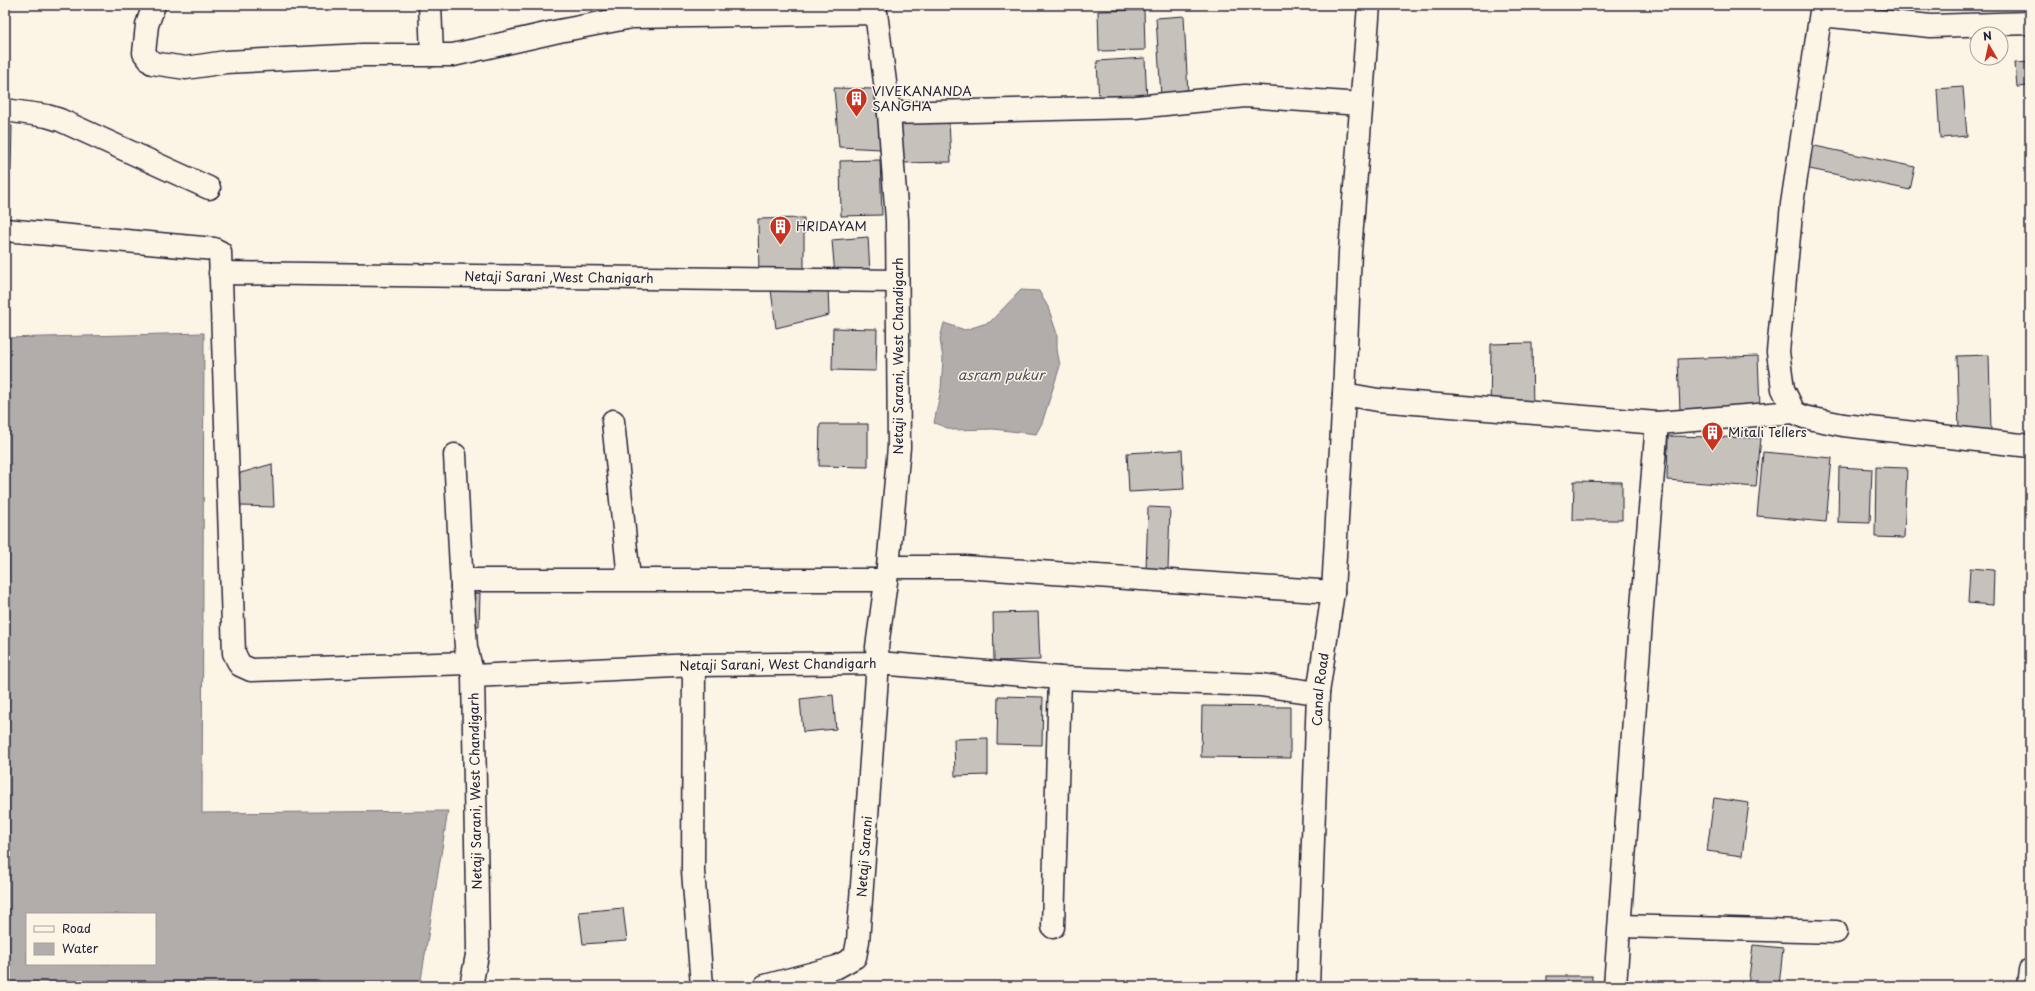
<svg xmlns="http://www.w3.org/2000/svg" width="2035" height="991" viewBox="0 0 2035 991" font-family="'Playpen Sans',sans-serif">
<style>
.water{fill:#b2adab;stroke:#78757e;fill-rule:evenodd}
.building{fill:#c6c1bb;stroke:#22223b}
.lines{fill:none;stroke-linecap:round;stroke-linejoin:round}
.minor-casing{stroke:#22223b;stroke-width:25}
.minor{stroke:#fcf5e5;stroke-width:22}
.labels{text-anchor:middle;stroke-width:3;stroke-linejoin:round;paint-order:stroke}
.poi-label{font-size:13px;fill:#22223b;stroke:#fcf5e5;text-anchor:start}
.street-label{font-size:13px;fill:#22223b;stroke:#fcf5e5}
.water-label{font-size:14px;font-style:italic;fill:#545362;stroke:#fcf5e5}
</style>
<rect width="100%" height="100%" fill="#fcf5e5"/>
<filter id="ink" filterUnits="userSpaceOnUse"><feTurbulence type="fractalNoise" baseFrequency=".025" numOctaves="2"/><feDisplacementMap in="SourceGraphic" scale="8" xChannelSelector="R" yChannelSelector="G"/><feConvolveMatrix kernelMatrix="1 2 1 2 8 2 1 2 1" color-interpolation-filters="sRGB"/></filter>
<g filter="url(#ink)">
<g class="water">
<path d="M 1021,290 L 1039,291 L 1048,307 L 1057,334 L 1057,349 L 1060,366 L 1042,423 L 1036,434 L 993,429 L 953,430 L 934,423 L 941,389 L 943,359 L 940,339 L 944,323 L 965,330 L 990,322 Z"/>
<path d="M 204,333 L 202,813 L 448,811 L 420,986 L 5,986 L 5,338 ZM 27,914 L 155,914 L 155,964 L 27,964 Z"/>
</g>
<g class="building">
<path d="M 1144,10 L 1145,50 L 1099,51 L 1098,11 Z"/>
<path d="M 1184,16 L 1188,95 L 1161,97 L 1156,18 Z"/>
<path d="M 1145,58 L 1147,102 L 1099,104 L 1097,61 Z"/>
<path d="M 2030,62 L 2030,86 L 2017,87 L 2015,63 Z"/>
<path d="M 1963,87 L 1967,136 L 1940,138 L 1937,89 Z"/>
<path d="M 834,88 L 875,89 L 881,149 L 839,147 Z"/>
<path d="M 949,121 L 951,162 L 899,163 L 898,123 Z"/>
<path d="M 5,126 L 12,126 L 11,171 L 5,171 Z"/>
<path d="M 1810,145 L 1915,167 L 1910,190 L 1805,168 Z"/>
<path d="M 880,160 L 882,215 L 841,216 L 840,161 Z"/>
<path d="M 804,218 L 804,273 L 759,275 L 758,219 Z"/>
<path d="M 868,237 L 870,273 L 835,276 L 832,240 Z"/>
<path d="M 828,288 L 829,315 L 776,328 L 771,290 Z"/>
<path d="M 833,328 L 877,329 L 876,371 L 832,370 Z"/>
<path d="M 1532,343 L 1533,417 L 1490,417 L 1491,344 Z"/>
<path d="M 1989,355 L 1991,431 L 1959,432 L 1957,356 Z"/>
<path d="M 1758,356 L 1760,408 L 1680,411 L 1678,359 Z"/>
<path d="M 820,424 L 868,424 L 868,467 L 819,466 Z"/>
<path d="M 1668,436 L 1761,438 L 1756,487 L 1667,480 Z"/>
<path d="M 1182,450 L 1184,489 L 1129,492 L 1127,453 Z"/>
<path d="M 1763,452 L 1832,458 L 1826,522 L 1757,516 Z"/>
<path d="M 272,464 L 274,507 L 241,506 L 237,474 Z"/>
<path d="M 1839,467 L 1872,469 L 1870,523 L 1838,522 Z"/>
<path d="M 1876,467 L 1907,468 L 1904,538 L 1875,537 Z"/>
<path d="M 1574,481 L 1622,482 L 1622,520 L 1573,520 Z"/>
<path d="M 1148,507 L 1170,508 L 1168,570 L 1146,570 Z"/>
<path d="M 1970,568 L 1994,570 L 1993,605 L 1968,603 Z"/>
<path d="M 480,593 L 479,626 L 469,626 L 466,594 Z"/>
<path d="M 1038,612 L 1040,660 L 994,661 L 993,613 Z"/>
<path d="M 833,695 L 836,729 L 803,732 L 800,699 Z"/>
<path d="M 998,696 L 1043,697 L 1042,745 L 997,744 Z"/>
<path d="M 1202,706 L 1290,707 L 1290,758 L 1201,757 Z"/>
<path d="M 988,738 L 988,775 L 955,776 L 954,739 Z"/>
<path d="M 1714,798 L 1749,803 L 1742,856 L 1707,851 Z"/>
<path d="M 623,908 L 627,941 L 583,944 L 579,912 Z"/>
<path d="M 1753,945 L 1783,948 L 1779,986 L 1748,986 Z"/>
<rect x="1547" y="976" width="45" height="10"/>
</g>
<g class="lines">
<defs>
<g id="minor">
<path d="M 154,5 L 147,25 L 144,53 L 152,63 L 186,68 L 226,62 L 363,55 L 453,55 L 559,31 L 632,17 L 876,13"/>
<path d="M 430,5 L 432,55"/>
<path d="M 1822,5 L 1792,204 L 1778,352 L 1783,389 L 1794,412 L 1804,417 L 1843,425 L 2030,446"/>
<path d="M 1821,15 L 1931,26 L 2030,23"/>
<path d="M 5,110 L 47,116 L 60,120 L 209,188"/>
<path d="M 889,113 L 1136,107 L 1245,96 L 1361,104"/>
<path d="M 5,230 L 214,249 L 220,252 L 234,653 L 240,665 L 251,670 L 469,663"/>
<path id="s1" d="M 220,273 L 897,281"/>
<path d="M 1344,394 L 1378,400 L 1657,423 L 1794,412"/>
<path d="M 613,421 L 629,579"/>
<path d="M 455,455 L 462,587"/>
<path d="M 888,567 L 965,567 L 1333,592"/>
<path d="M 694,665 L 693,871 L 702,986"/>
<path d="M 473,676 L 466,647 L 462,587 L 465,582 L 472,580 L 886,580"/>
<path d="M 1620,926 L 1836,932"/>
<path d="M 1053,927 L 1060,678"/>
<path id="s2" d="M 471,986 L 478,950 L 473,676 L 694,665 L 878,663 L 877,647 L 888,567 L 899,447 L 897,220 L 889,113 L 875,5"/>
<path id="s3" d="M 765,986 L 837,967 L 855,957 L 858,941 L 878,663 L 1060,678 L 1261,685 L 1318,693"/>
<path id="s4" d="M 1308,986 L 1318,693 L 1333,592 L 1344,394 L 1350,252 L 1369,5"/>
<path d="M 1615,986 L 1642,607 L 1657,423"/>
<path d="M 2028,986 L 2030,970"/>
</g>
</defs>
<use href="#minor" class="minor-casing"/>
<use href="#minor" class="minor"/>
</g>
</g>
<defs>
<symbol id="building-pin" viewBox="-11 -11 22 30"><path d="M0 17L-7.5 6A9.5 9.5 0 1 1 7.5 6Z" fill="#c8321e" stroke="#fcf5e5"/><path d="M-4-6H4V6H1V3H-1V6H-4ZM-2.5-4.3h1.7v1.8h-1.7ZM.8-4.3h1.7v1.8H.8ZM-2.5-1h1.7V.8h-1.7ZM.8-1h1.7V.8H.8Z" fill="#fff"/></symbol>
</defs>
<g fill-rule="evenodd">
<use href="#building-pin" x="844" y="86" width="25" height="34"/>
<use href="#building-pin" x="768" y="214" width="25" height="34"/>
<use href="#building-pin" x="1700" y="420" width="25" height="34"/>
</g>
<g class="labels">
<g class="poi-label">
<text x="872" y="96">VIVEKANANDA<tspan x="872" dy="15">SANGHA</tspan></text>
<text x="796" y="231">HRIDAYAM</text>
<text x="1728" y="437">Mitali Tellers</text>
</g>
<g class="street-label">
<text dy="5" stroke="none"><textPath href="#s1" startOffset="339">Netaji Sarani ,West Chanigarh</textPath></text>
<text transform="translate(898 356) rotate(-90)" y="5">Netaji Sarani, West Chandigarh</text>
<text dy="5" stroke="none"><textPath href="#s2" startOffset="616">Netaji Sarani, West Chandigarh</textPath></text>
<text dy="5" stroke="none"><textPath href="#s4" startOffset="297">Canal Road</textPath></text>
<text transform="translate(475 791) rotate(-91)" y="5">Netaji Sarani, West Chandigarh</text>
<text dy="5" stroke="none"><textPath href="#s3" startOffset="196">Netaji Sarani</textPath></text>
</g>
<g class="water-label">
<text x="1001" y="380">asram pukur</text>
</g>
</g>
<rect width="2035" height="991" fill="none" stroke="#fcf5e5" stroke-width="20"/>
<rect x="10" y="10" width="2015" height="971" fill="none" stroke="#22223b" stroke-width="1.5" filter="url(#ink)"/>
<rect x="26" y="913" width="130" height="52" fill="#fcf5e5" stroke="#a5a1a1"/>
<rect x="34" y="926" width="20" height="6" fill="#fcf5e5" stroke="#a5a1a1"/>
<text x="62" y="933" font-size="12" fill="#22223b">Road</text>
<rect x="34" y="943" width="20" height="12" fill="#b2adab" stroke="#a5a1a1"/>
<text x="62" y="953" font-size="12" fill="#22223b">Water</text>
<g transform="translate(1989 46) rotate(351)"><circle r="19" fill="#fcf5e5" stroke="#a5a1a1"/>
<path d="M0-3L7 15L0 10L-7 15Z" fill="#c8321e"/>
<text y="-6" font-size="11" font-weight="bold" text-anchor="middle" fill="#22223b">N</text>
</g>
</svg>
